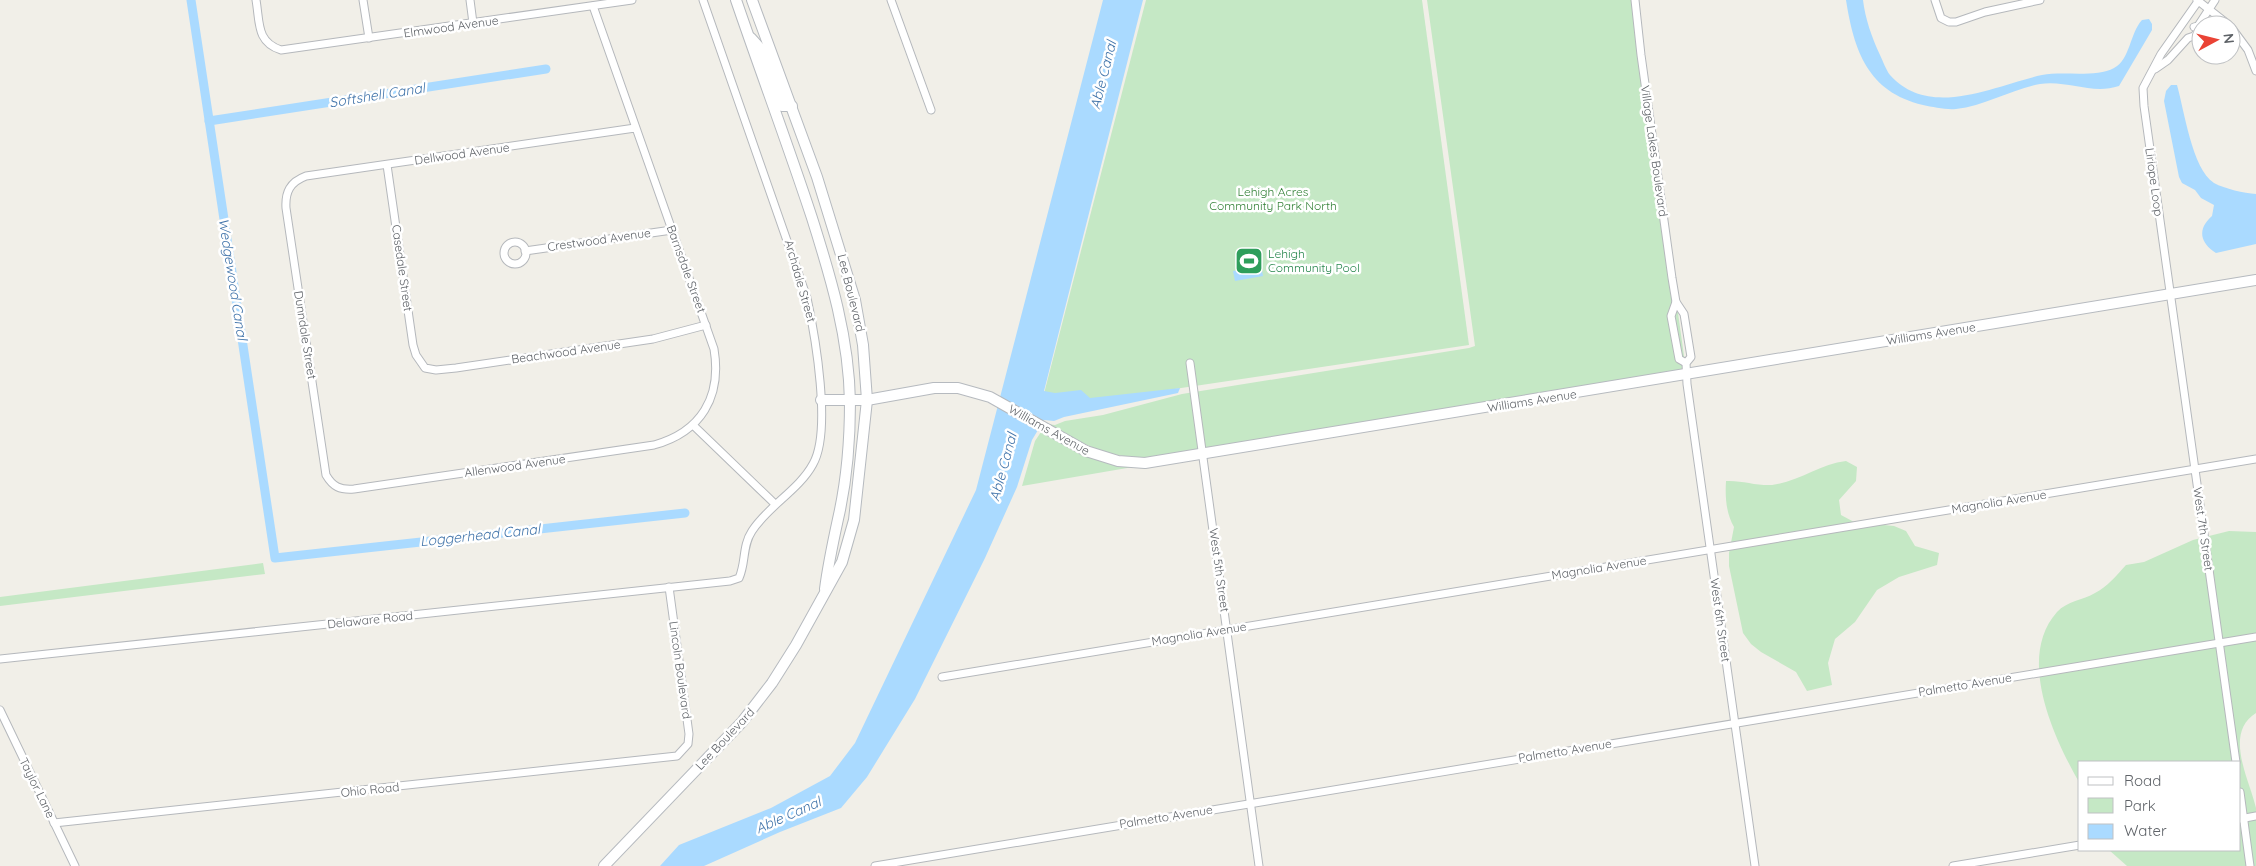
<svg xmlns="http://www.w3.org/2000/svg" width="2256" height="866" viewBox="0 0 2256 866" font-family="Quicksand,sans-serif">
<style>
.green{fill:#c5e8c5}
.water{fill:#aadaff}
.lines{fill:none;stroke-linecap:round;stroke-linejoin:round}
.canal{stroke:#aadaff;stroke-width:9}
.street-casing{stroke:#b5b8bc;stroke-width:9}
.secondary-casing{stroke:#b6babf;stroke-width:12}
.street{stroke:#fff;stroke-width:7}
.secondary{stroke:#fff;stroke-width:10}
.labels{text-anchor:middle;stroke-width:5;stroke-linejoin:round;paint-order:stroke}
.street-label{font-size:12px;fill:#5f6368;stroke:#fff}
.park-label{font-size:12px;fill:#348238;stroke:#fff}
.leisure-label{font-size:12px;fill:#27864d;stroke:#fff;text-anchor:start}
.water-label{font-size:14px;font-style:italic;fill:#4174aa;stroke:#fff}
</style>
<rect width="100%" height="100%" fill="#f1efe8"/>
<g class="green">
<path d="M 1146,0 L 1422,0 L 1469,345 L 1040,409 Z"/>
<path d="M 1427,0 L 1634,0 L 1686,370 L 1145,459 C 1102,455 1083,444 1046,424 L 1055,425 L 1065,421 L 1103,415 L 1182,394 L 1469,348 L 1475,346 Z"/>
<path d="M 1041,432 C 1071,449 1098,463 1133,467 L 1022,486 L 1035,441 Z"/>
<path d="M 1846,461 L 1857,467 L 1856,481 L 1839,500 L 1841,515 L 1854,522 L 1894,526 L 1906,531 L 1915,546 L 1939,553 L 1937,565 L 1899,577 L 1877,590 L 1855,622 L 1835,639 L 1828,663 L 1832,685 L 1807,691 L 1796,672 L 1761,652 L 1751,644 L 1743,633 L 1729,566 L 1729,553 L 1734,527 C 1726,513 1725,497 1726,481 C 1741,480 1757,486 1772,485 C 1798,482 1820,464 1846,461 Z"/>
<path d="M 2229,531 L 2256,532 L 2256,713 C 2223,733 2250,781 2256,808 C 2256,825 2256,849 2256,866 L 2127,866 L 2109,850 L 2240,850 L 2240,762 L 2080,762 L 2080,784 C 2054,738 2016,658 2057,612 C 2067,601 2083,600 2095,593 C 2107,587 2117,575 2126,565 L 2144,562 L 2193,540 Z"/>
<path d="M 263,563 L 265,574 L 0,606 L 0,597 Z"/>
</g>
<g class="water">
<path d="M 1103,0 L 1143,0 L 1044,391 L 1055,393 L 1081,390 L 1090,398 L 1180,388 L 1178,393 L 1064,417 L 1054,421 L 1044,420 L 1032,440 L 1017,487 L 985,558 L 915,699 L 867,777 L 841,808 L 780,832 L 704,866 L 660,866 L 679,845 L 771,808 L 830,776 L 855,743 L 976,490 Z"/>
<path d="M 1846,0 L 1863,0 C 1865,18 1872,38 1880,55 C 1883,61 1886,70 1890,75 C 1930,120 1995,85 2042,75 C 2063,71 2096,78 2114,68 C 2130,60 2130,33 2142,20 L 2149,19 L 2152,24 L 2152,30 L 2119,86 C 2092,95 2068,80 2040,84 C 2012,89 1985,106 1956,109 C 1946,110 1933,107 1923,105 C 1868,92 1854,51 1846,0 Z"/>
<path d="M 2171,85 L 2177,85 C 2184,109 2192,169 2214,183 C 2225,189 2244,193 2256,194 L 2256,244 L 2216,253 C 2200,243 2197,229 2212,216 L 2214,205 L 2201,198 L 2195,190 L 2182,183 L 2179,177 L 2164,101 L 2166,91 Z"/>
<path d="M 1258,248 L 1263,276 L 1235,281 L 1233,271 L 1239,270 L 1236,252 Z"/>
</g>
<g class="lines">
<g class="canal">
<path d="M 191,0 L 275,558 L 685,513"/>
<path d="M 209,121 L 546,69"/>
</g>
<defs>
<g id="street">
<path d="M 256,0 C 260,22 256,42 281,50 L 632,0"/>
<path d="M 363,0 L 369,38"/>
<path d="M 470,0 L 473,23"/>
<path d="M 891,0 L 931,110"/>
<path d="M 1635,0 L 1641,55 L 1672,278 L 1676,302 L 1684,314 L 1691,357 L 1686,363 L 1687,384 L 1755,866"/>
<path d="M 1935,0 L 1941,18 L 1949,22 L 1956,22 L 1985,12 L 2040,0"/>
<path d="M 2197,0 L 2229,25"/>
<path d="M 2199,0 L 2161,54 L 2143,88 L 2144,106 L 2236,762"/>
<path d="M 593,6 L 714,349 C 722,397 701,432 654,445 L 354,489 C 340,490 333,487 326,475 L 286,208 C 285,192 290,182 306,176 L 635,128"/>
<path d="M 2194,27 L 2198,26 L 2215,0"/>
<path d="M 2231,27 L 2248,50 L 2256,71"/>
<path d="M 2155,69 L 2168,60 L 2188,38 L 2194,36 L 2198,31 L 2198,26"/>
<path d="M 387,165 L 413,345 L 416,355 L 425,368 L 436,370 L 456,368 L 653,339 L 706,325"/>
<circle cx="515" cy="253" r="11"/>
<path d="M 525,251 L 672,230"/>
<path d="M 1676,302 L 1671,316 L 1679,359 L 1686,363"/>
<path d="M 1190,363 L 1259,866"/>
<path d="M 694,426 L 775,504"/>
<path d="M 0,659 L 730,581 L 739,578 C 746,563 742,546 752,531 C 768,506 799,490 813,464 C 832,431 815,335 807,298 L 703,0"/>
<path d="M 942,677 L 2256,459"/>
<path d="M 0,710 L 75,866"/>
<path d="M 2240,792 L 2250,866"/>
<path d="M 2240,819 L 2256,816"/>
<path d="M 54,823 L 677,756 L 688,744 L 689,734 L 669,587"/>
<path d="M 875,866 L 2256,637"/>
<path d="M 1953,866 L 2080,845"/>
</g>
<g id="secondary">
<path d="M 736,0 C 761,73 788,145 812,218 C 831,278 849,338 850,402 C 850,441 847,480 838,519 C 833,542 828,565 825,589"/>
<path d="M 751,38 L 760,48 L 782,106 L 792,106"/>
<path d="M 821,400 L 867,400 L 934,388 L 958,388 L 990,397 L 1086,451 L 1118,461 L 1145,463 L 2256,280"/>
<path d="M 604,866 L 742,722 L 772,683 L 796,645 L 842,562 L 854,520 L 867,400 L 863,345 L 855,300 L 817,177 L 752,0"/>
</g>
</defs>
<use href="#street" class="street-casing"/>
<use href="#secondary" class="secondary-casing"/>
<use href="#street" class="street"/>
<use href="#secondary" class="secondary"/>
</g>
<defs>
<symbol id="stadium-square" viewBox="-11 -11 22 22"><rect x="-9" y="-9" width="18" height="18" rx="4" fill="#2e9e5b" stroke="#fff"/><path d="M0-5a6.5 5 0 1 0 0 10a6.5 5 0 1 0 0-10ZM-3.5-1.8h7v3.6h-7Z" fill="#fff"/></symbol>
</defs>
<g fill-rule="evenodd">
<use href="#stadium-square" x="1233" y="245" width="32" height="32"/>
</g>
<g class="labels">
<g class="street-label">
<text transform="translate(451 27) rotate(-8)" y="4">Elmwood Avenue</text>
<text transform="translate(1654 151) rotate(82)" y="4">Village Lakes Boulevard</text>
<text transform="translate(462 154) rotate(-8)" y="4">Dellwood Avenue</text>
<text transform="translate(2154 182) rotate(82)" y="4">Liriope Loop</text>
<text transform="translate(599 240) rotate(-8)" y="4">Crestwood Avenue</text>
<text transform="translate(402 268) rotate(82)" y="4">Casedale Street</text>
<text transform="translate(686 269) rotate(70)" y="4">Barnsdale Street</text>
<text transform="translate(800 281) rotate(74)" y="4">Archdale Street</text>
<text transform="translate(851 293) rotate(76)" y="4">Lee Boulevard</text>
<text transform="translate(1931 334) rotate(-9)" y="4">Williams Avenue</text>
<text transform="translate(305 335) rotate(81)" y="4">Dunndale Street</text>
<text transform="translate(566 352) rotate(-8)" y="4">Beachwood Avenue</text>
<text transform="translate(1532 401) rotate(-9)" y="4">Williams Avenue</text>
<text transform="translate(1049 430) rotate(29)" y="4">Williams Avenue</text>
<text transform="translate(515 466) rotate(-8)" y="4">Allenwood Avenue</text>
<text transform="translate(1999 502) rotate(-9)" y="4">Magnolia Avenue</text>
<text transform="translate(2203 529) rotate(82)" y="4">West 7th Street</text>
<text transform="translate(1599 568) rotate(-9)" y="4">Magnolia Avenue</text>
<text transform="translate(1219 570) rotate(82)" y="4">West 5th Street</text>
<text transform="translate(370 620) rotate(-6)" y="4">Delaware Road</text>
<text transform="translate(1720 620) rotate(82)" y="4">West 6th Street</text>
<text transform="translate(1199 634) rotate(-9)" y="4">Magnolia Avenue</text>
<text transform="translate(680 670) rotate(82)" y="4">Lincoln Boulevard</text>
<text transform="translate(1965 685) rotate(-9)" y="4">Palmetto Avenue</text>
<text transform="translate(725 739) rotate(-47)" y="4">Lee Boulevard</text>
<text transform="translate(1565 751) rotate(-9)" y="4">Palmetto Avenue</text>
<text transform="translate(37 788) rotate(64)" y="4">Taylor Lane</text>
<text transform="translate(370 790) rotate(-6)" y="4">Ohio Road</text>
<text transform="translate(1166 817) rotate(-9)" y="4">Palmetto Avenue</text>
</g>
<g class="park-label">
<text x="1273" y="196">Lehigh Acres<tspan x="1273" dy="14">Community Park North</tspan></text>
</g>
<g class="leisure-label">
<text x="1268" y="258">Lehigh<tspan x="1268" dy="14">Community Pool</tspan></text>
</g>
<g class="water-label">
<text transform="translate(1103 75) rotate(-76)" y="5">Able Canal</text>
<text transform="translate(377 95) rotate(-9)" y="5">Softshell Canal</text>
<text transform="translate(233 279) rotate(81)" y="5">Wedgewood Canal</text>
<text transform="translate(1003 467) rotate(-75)" y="5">Able Canal</text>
<text transform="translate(480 535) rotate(-6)" y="5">Loggerhead Canal</text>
<text transform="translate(788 815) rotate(-24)" y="5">Able Canal</text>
</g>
</g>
<rect x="2078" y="761" width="162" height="90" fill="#ffffff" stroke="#bfc1c3"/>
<rect x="2088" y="777" width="25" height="8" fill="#ffffff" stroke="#bfc1c3"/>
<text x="2124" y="786" font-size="15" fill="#5f6368">Road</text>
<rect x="2088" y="798" width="25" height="15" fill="#c5e8c5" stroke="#bfc1c3"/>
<text x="2124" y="811" font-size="15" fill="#5f6368">Park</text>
<rect x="2088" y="824" width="25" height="15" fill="#aadaff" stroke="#bfc1c3"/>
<text x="2124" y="836" font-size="15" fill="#5f6368">Water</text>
<g transform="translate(2216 40) rotate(83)"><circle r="24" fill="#ffffff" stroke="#bfc1c3"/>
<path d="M0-4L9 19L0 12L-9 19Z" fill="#ea4335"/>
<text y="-8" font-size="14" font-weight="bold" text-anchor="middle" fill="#5f6368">N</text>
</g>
</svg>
